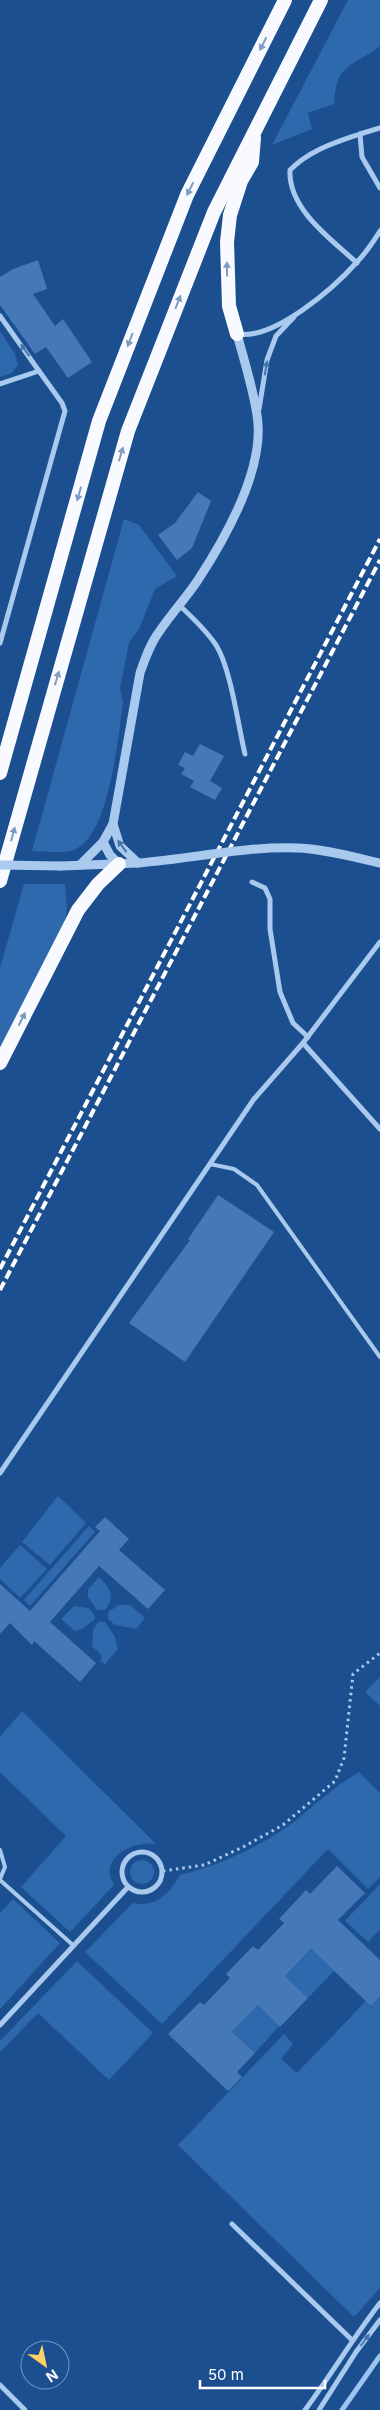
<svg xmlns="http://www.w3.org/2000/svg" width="380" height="2410" viewBox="0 0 380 2410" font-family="Inter,sans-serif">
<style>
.green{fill:#2e69ad}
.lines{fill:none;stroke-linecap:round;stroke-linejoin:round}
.stream{stroke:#9cc4f0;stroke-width:5}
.building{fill:#4478b7}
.path{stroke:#a9c9ee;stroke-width:3;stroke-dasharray:2.5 4;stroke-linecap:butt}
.service{stroke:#a9c9ee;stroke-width:4}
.minor{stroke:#a9c9ee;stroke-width:5}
.tertiary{stroke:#a9c9ee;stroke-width:9}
.trunk{stroke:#f8faff;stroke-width:14}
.rail{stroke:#fff;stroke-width:4;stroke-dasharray:9 4;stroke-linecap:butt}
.tertiary-bridge{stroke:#a9c9ee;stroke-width:9}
.oneway{fill:#7e9cc1}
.oneway2{fill:#4674ac}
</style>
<rect width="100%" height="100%" fill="#1b4f8f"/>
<g class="green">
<path d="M 348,0 L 380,0 L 380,46 C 353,67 336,62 334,104 L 308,113 L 312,129 L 272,145 Z"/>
<path d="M 0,331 L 15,354 L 18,365 L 12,373 L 0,377 Z"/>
<path d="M 124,519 L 139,525 L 177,576 L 155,589 L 139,629 L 129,643 L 120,688 L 123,703 C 118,736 110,835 74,850 C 62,854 45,851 32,851 Z"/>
<path d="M 24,884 L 65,884 L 67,908 L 64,925 L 0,1050 L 0,968 Z"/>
<path d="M 58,1496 L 86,1523 L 50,1565 L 22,1542 Z"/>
<path d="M 89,1526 L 95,1532 L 30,1606 L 24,1600 Z"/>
<path d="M 20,1545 L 47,1569 L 20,1598 L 0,1579 L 0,1568 Z"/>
<path d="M 99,1577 C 110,1588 116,1596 105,1610 L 97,1610 L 88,1597 L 88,1589 Z"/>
<path d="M 119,1605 L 130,1605 L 145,1618 L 136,1629 L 115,1625 L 108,1619 L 108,1612 Z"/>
<path d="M 74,1606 L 88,1608 L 94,1614 L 95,1619 L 82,1629 L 75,1631 L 61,1619 Z"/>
<path d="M 98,1622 L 105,1622 L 114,1635 L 118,1649 L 105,1664 L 100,1661 L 102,1656 L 92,1646 L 93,1630 Z"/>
<path d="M 380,1677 L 380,1706 L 365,1692 Z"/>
<path d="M 22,1711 L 156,1844 C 134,1840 97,1858 114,1885 L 70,1932 L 21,1887 L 66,1836 L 0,1772 L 0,1737 Z"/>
<path d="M 359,1772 L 380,1793 L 380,1877 L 368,1889 L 328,1849 L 162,2024 L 85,1952 L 133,1903 C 155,1908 170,1893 180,1875 C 218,1866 264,1845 295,1821 C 316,1804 335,1786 359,1772 Z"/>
<circle cx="142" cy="1872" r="12"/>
<path d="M 380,1884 L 380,1929 L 368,1942 L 345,1921 Z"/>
<path d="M 13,1899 L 60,1943 L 0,2009 L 0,1913 Z"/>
<path d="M 311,1949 L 334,1971 L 308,1998 L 285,1976 Z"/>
<path d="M 77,1961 L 153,2033 L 109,2080 L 38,2013 L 0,2052 L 0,2041 Z"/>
<path d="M 380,1996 L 380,2288 L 354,2317 L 178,2145 L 284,2034 L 293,2044 L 281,2059 L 297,2073 L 366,2001 L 371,2006 Z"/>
<path d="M 258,2005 L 279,2026 L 255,2053 L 232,2032 Z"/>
</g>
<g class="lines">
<path class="stream" d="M 342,2410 L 380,2356"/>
</g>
<g class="building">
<path d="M 38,260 L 47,289 L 33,294 L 55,326 L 63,319 L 92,362 L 68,378 L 46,347 L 35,354 L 0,305 L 0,277 L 13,269 Z"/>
<path d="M 198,492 L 211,501 L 192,548 L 177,560 L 158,535 L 175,523 Z"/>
<path d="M 200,744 L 224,756 L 210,781 L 222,788 L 215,800 L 190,787 L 194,781 L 181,774 L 185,768 L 178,765 L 185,752 L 193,756 Z"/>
<path d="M 218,1195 L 274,1232 L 185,1362 L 129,1323 L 190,1240 L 188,1239 Z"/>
<path d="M 105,1517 L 129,1539 L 119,1550 L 165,1590 L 148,1609 L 99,1566 L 50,1622 L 96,1663 L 80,1682 L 34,1641 L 32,1645 L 10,1623 L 0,1634 L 0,1584 L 30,1611 L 100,1531 L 95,1527 Z"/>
<path d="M 337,1866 L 365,1893 L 338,1920 L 380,1960 L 380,1996 L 371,2006 L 311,1949 L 285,1976 L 308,1998 L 280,2027 L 258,2005 L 232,2032 L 255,2053 L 237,2072 L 242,2077 L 228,2091 L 168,2034 L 200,2002 L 204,2005 L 230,1978 L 226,1974 L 253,1946 L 258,1950 L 284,1923 L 279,1919 L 306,1890 L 310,1894 Z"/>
</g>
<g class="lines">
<path class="path" d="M 163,1871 L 204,1865 L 243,1847 L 283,1825 L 335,1781 L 344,1758 L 353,1674 L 380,1653"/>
<g class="service">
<path d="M 210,1164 L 234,1169 L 257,1185 L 380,1357"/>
<path d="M 0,1850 L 5,1867 L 0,1879"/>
<path d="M 0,1880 L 74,1946"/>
</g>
<g class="minor">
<path d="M 380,128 L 360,134 L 362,157 L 380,188"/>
<path d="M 357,263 C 331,239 288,209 290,170 C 310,150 334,143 360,134"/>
<path d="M 0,316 L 39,371 L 0,384"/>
<path d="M 238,334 C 274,340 333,289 357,262 C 366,253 373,242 380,231"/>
<path d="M 259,409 L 267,360 L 276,336 L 294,317"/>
<path d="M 179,605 C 192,617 206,630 216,645 C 231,669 238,725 245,754"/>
<path d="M 0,643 L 65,411 L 62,403 L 39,371"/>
<path d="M 252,882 L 265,888 L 270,899 L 270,929 L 280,992 L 293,1023 L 308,1037"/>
<path d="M 303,1043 L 380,1129"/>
<path d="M 0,1473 L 254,1099 L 303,1043 L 380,942"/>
<circle cx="142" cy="1872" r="20"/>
<path d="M 0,2025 L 128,1887"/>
<path d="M 232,2224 L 352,2340"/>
<path d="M 0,2385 L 25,2410"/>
<path d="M 305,2410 C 331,2375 353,2338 380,2303"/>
<path d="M 319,2410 L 356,2352 L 380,2320"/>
</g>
<g class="tertiary">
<path d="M 113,824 L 120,846 L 138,863"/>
<path d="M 103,842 L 110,855 L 119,864"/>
<path d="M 80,865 L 103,842 L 113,824 L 140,673 C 145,659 150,644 159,632 C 171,614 186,598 198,580 C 226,537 266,468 257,415 C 253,388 244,360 237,334"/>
<path d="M 61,866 L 138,863"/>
</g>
<g class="trunk">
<path d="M 237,334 L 229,306 L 227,242 L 230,215 L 241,181 L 252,162 L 254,138"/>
<path d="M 0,773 L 99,421 L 187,195 L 285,0"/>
<path d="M 0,881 L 128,431 L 214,212 L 321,0"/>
<path d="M 0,1063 L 78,910 L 98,884 L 119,864"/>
</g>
<g class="rail">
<path d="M 0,1269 L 380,539"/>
<path d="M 0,1290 L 380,560"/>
</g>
<g class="tertiary-bridge">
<path d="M 138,863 C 192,859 244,846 298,848 C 325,849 353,857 380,863"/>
<path d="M 0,865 L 61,866"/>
</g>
</g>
<defs><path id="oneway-solid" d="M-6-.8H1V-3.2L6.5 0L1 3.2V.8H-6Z" transform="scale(1.25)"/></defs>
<g class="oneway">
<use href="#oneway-solid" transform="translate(263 44) rotate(117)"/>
<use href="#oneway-solid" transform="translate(190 189) rotate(116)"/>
<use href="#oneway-solid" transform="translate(227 269) rotate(-91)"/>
<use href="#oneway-solid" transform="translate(178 302) rotate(-69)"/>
<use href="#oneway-solid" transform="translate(130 340) rotate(111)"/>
<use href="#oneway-solid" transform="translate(121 454) rotate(-74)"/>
<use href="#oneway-solid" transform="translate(79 494) rotate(106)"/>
<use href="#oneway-solid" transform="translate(57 678) rotate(-74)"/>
<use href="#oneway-solid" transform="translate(13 834) rotate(-75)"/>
<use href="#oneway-solid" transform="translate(22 1019) rotate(-63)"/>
</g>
<g class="oneway2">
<use href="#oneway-solid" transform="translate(25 350) rotate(-126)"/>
<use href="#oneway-solid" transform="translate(266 368) rotate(-80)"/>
<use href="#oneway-solid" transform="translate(122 846) rotate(-126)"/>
<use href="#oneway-solid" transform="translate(365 2340) rotate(-53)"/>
</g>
<g transform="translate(45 2365) rotate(147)"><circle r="24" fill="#1b4f8f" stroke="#7695bc"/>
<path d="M0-4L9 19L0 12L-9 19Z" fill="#ffd166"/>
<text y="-8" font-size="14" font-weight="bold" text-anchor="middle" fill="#ffffff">N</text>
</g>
<path d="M200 2380v8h125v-8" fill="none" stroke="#ffffff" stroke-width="2.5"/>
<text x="208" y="2380" font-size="15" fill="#ffffff" stroke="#1b4f8f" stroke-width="4" paint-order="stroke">50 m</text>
</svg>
